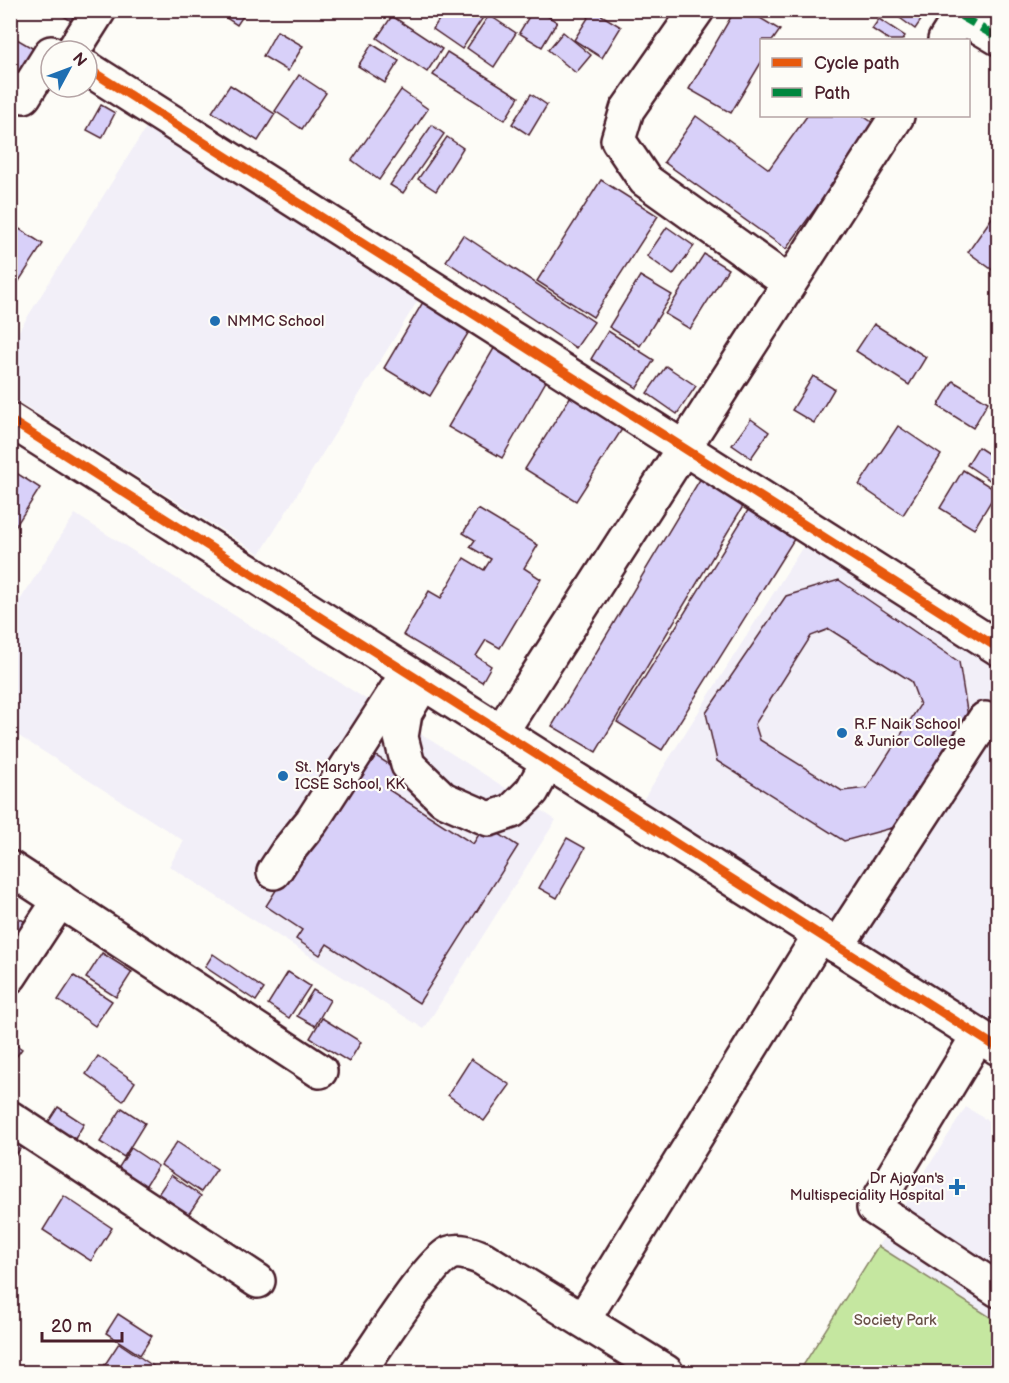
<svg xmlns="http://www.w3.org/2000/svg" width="1009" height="1383" viewBox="0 0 1009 1383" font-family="'Balsamiq Sans',sans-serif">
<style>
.built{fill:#f2eff8}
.green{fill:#c5e7a0;stroke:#888366;stroke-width:1.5}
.building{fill:#d8d0f9;stroke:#4a1f2b;stroke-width:1.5;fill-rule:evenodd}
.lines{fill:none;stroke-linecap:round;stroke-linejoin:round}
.minor-casing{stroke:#4a1f2b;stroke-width:38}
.minor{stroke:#fdfcf7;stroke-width:33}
.quiet{stroke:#00873e;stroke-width:8;stroke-dasharray:15 8;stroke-linecap:butt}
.cycleway-casing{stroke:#fdfcf7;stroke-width:13}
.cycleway{stroke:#e8590c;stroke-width:9}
.poi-dot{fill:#1f6fb2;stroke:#fdfcf7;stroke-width:2}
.labels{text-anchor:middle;stroke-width:4.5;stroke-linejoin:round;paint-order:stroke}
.poi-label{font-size:15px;fill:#4a1f2b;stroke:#fdfcf7;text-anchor:start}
.park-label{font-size:15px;fill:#695148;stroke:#fdfcf7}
</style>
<rect width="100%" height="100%" fill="#fdfcf7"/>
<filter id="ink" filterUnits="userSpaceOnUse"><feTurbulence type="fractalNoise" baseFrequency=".0167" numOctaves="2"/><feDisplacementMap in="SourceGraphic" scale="12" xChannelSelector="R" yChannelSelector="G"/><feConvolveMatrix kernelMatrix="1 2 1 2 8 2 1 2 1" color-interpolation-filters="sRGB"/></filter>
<g filter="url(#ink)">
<g class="built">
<path d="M 147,126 L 420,297 L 260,554 L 11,397 L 10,345 Z"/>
<path d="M 75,514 L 556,820 L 424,1029 L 169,866 L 184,841 L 11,731 L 10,616 Z"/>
<path d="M 807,540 L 998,663 L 998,1031 L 641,803 Z"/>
<path d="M 966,1107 L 998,1127 L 998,1322 L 878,1246 Z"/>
</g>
<path class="green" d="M 878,1246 L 998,1322 L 998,1354 L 987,1372 L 799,1372 Z"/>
<g class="building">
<path d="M 54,10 L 85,10 L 76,24 Z"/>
<path d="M 214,10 L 247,10 L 237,25 Z"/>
<path d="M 445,10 L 488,10 L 462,49 L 433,29 Z"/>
<path d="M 533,10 L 538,10 L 557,22 L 542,47 L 519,33 Z"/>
<path d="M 593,10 L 621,27 L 602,58 L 574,40 Z"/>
<path d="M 735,10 L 747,10 L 780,30 L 773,40 L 762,40 L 762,61 L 731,113 L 689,89 Z"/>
<path d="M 889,10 L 917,10 L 924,16 L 915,29 Z"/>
<path d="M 489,15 L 516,33 L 494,67 L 467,48 Z"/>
<path d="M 392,16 L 442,49 L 427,72 L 377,38 Z"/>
<path d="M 879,19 L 905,36 L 902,40 L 889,40 L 872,29 Z"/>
<path d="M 277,31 L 303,46 L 288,71 L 263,56 Z"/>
<path d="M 563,32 L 591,55 L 576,73 L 548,50 Z"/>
<path d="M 10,35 L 34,49 L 18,75 L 10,70 Z"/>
<path d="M 372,44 L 399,61 L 385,83 L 358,66 Z"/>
<path d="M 447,52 L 519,97 L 505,120 L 433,75 Z"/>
<path d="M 299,75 L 326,93 L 302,129 L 275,111 Z"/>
<path d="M 230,85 L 275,114 L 258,141 L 212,112 Z"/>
<path d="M 401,90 L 428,109 L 379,180 L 352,160 Z"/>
<path d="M 531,94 L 547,105 L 529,135 L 512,124 Z"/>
<path d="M 101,105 L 115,113 L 102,138 L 87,130 Z"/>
<path d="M 696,116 L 769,169 L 807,116 L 863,116 L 876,125 L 786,249 L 664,162 Z"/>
<path d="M 432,125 L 444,134 L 403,193 L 390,185 Z"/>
<path d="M 447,137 L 463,148 L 436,191 L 418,179 Z"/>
<path d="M 601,180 L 658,216 L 593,317 L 537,281 Z"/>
<path d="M 998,209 L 998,274 L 968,252 Z"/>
<path d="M 10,223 L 43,244 L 10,295 Z"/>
<path d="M 667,227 L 694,246 L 673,275 L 647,256 Z"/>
<path d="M 463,235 L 594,322 L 576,348 L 446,261 Z"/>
<path d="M 704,254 L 728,269 L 690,329 L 665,314 Z"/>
<path d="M 640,276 L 672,295 L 640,346 L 609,327 Z"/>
<path d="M 423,302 L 470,330 L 430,396 L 384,368 Z"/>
<path d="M 874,324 L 926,357 L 909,385 L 856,351 Z"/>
<path d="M 608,331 L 654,360 L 637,388 L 591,359 Z"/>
<path d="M 500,338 L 553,369 L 502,458 L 448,427 Z"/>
<path d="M 666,366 L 696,386 L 677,414 L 647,393 Z"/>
<path d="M 813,376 L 834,389 L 814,423 L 792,410 Z"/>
<path d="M 953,381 L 988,402 L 973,428 L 938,406 Z"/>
<path d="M 574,391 L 626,423 L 576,501 L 525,469 Z"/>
<path d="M 751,419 L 769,432 L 751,458 L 732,445 Z"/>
<path d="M 898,426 L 941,455 L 903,515 L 859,485 Z"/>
<path d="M 978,447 L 998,460 L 997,485 L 967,465 Z"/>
<path d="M 10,469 L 40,488 L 10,535 Z"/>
<path d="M 963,470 L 997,491 L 974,529 L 940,508 Z"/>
<path d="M 702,476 L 745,503 L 596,752 L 552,726 Z"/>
<path d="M 755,499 L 801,528 L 662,750 L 617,722 Z"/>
<path d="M 478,509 L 538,545 L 524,568 L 541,579 L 500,648 L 486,640 L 476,656 L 491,666 L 482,682 L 403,635 L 429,591 L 441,598 L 464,558 L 484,570 L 491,559 L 470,547 L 475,540 L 463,533 Z"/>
<path d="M 839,580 L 959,662 L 968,717 L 899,826 L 844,841 L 717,761 L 706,713 L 786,596 ZM 829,629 L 911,681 L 920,705 L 867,788 L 842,791 L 760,740 L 755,724 L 811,636 Z"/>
<path d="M 365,749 L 401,772 L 389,790 L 473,844 L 485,825 L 518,846 L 419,1003 L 327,944 L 320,955 L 296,939 L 302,930 L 266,906 Z"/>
<path d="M 567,838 L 585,848 L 557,898 L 539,888 Z"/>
<path d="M 12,914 L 29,924 L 10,946 L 10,916 Z"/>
<path d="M 102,953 L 132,972 L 116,997 L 86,978 Z"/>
<path d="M 213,954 L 264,989 L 256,1001 L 205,967 Z"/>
<path d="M 288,972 L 310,986 L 289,1018 L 268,1004 Z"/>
<path d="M 74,976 L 112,1001 L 95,1026 L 58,1000 Z"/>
<path d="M 313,990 L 330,1000 L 315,1026 L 297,1016 Z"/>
<path d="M 322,1018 L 361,1042 L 349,1062 L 310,1038 Z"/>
<path d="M 10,1041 L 22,1049 L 10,1065 Z"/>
<path d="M 98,1056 L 135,1082 L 123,1101 L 86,1074 Z"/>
<path d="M 471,1059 L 510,1085 L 484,1121 L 448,1095 Z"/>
<path d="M 58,1107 L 84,1124 L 67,1152 L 40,1135 Z"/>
<path d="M 122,1108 L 145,1123 L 124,1157 L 100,1142 Z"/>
<path d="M 10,1134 L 24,1143 L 10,1164 Z"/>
<path d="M 177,1142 L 217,1169 L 201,1192 L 161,1165 Z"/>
<path d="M 131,1148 L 158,1166 L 141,1193 L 114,1175 Z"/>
<path d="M 171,1175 L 201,1196 L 180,1227 L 150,1206 Z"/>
<path d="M 64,1196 L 112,1228 L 91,1261 L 43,1230 Z"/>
<path d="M 118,1314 L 152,1336 L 140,1355 L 106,1333 Z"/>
<path d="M 119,1343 L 162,1372 L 107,1372 L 102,1369 Z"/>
</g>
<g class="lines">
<defs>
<g id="minor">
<path d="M 697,10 L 627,110 L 618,140 L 645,180 L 789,283"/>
<path d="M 961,16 L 998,38"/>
<path d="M 945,40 L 964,10"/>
<path d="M 73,51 L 99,10"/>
<path d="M 87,68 L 998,648"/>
<path d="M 10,88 L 24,96 L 51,53"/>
<path d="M 10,420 L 998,1048"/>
<path d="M 423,683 L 405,713 L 401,737 L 408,765 L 443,799 L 489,819 L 512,811 L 532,791 L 548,762"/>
<path d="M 501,732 L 897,116"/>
<path d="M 10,868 L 320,1071"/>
<path d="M 274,872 L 287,852 L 312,821 L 405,677"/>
<path d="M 837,946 L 985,719"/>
<path d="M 10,976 L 60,900"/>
<path d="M 978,1036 L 874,1208 L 998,1290"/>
<path d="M 10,1118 L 258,1281"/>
<path d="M 583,1320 L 820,935"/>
<path d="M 358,1372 C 375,1349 429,1262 450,1253 C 461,1249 471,1254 482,1258 L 666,1372"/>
</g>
</defs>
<use href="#minor" class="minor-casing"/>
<use href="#minor" class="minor"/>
<path class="quiet" d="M 961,16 L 998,38"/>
<defs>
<g id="cycleway">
<path d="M 87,68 L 998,648"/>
<path d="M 10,420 L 998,1048"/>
</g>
</defs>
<use href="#cycleway" class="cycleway-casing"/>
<use href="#cycleway" class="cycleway"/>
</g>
</g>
<g class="poi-dot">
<circle cx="215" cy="321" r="6"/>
<circle cx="842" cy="733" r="6"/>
<circle cx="283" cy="776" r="6"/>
<path d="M954 1178h6v6h6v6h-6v6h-6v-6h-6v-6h6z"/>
</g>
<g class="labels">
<g class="poi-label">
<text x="227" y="326">NMMC School</text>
<text x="854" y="729">R.F Naik School<tspan x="854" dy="17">&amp; Junior College</tspan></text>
<text x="295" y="772">St. Mary's<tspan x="295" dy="17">ICSE School, KK</tspan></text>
<text x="944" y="1183" text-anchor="end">Dr Ajayan's<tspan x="944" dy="17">Multispeciality Hospital</tspan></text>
</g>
<g class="park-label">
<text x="895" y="1325">Society Park</text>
</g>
</g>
<rect width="1009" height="1383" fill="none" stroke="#fdfcf7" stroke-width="36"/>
<rect x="18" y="18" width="973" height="1347" fill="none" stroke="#4a1f2b" stroke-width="2" filter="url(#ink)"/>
<rect x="760" y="39" width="210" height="78" fill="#fdfcf7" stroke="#b5a4a5" stroke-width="1.5"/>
<rect x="772" y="58" width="30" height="9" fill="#e8590c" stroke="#b5a4a5" stroke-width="1.5"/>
<text x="814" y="69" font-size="18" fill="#4a1f2b">Cycle path</text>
<rect x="772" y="88" width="30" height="9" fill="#00873e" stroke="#b5a4a5" stroke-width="1.5"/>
<text x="814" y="99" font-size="18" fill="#4a1f2b">Path</text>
<g transform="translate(69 69) rotate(49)"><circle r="28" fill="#fdfcf7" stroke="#b5a4a5" stroke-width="1.5"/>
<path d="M0-4.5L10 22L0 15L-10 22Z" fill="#1f6fb2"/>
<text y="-9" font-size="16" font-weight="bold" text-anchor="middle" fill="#4a1f2b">N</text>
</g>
<path d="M42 1332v9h80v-9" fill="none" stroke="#4a1f2b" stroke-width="3"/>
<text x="51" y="1332" font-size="18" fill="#4a1f2b" stroke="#fdfcf7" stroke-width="4.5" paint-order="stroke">20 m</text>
</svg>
